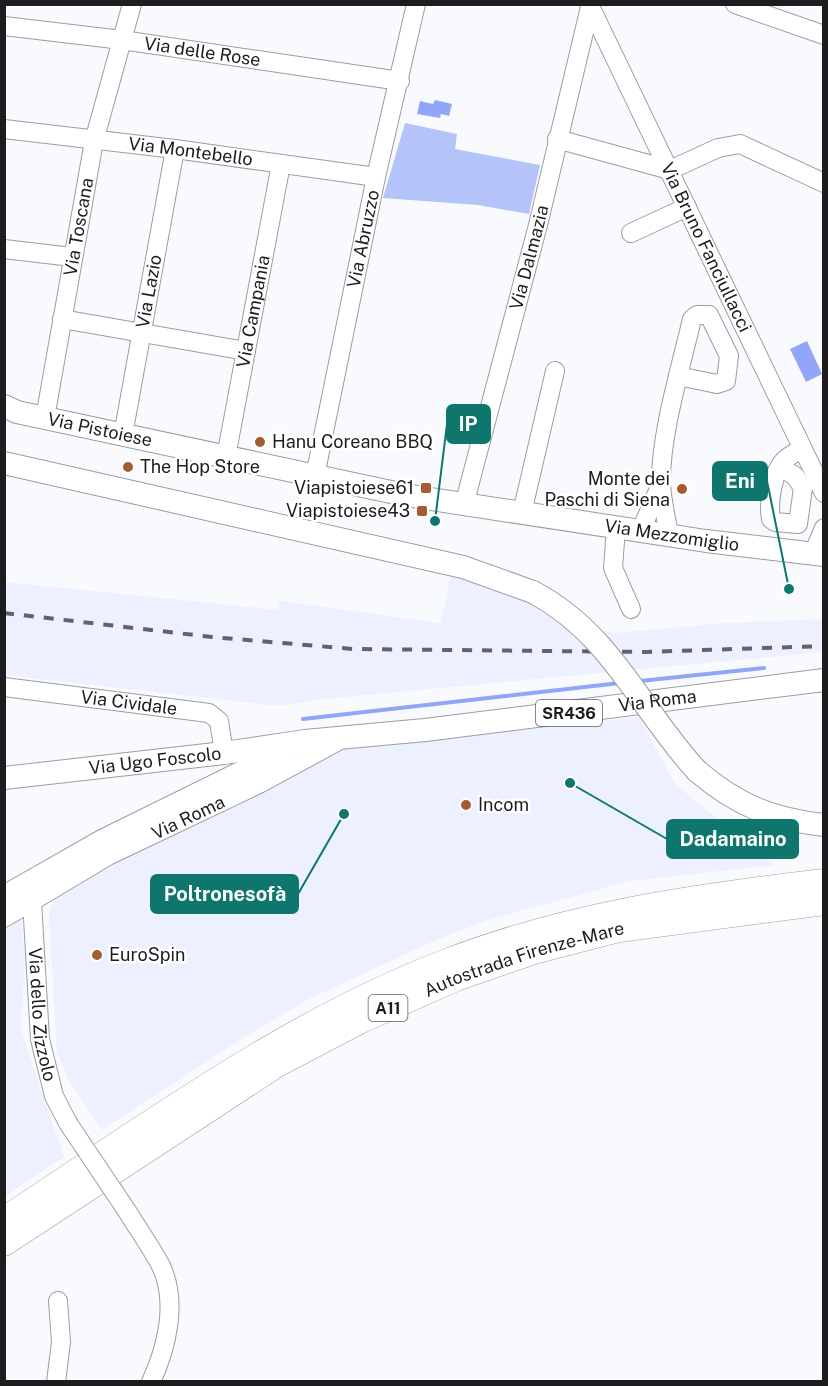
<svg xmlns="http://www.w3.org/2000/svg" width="828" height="1386" viewBox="0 0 828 1386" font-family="'Public Sans',sans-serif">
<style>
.built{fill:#ecf0ff}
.green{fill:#b4c3f8}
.water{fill:#91a6f8}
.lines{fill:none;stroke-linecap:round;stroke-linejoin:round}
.stream{stroke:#91a6f8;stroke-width:4}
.minor-casing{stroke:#9b9da4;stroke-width:20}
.major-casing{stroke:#9b9da4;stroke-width:24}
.highway-casing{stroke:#9b9da4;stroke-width:27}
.minor{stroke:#fff;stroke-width:18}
.major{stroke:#fff;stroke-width:22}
.highway{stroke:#fff;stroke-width:26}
.rail{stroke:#636366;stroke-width:4;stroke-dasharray:10 10;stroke-linecap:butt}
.minor-bridge-casing{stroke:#9b9da4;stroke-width:20;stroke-linecap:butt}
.major-bridge-casing{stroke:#9b9da4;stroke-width:24;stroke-linecap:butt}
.minor-bridge{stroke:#fff;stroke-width:18}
.major-bridge{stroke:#fff;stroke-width:22}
.poi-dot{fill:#a35d31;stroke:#fff;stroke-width:2}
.labels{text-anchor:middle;stroke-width:5;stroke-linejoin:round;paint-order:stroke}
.shield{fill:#fff;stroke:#616163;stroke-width:1.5}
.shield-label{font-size:16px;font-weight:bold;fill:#1d1d20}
.street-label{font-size:18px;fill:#1d1d20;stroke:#fff}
.poi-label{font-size:18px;fill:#1d1d20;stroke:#fff;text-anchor:start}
.leader{fill:none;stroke:#0f766e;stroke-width:2}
.callout-dot{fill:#0f766e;stroke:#fff;stroke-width:2}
.callout{fill:#0f766e;stroke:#0f766e;stroke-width:2}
.callout-label{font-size:20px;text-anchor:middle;font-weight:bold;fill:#fff}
</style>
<rect width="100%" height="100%" fill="#f9fafe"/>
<g class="built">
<path d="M 451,573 L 539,605 L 570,626 L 616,633 L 725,623 L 823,619 L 823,652 L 323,699 L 279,706 L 5,675 L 5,582 L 278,610 L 280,601 L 441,623 Z"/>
<path d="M 639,717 L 675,784 L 774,865 L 630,881 L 484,921 L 427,944 L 307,1000 L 243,1038 L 102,1130 L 69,1081 L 57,1053 L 49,914 L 55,897 L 76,880 L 338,747 Z"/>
<path d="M 21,919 L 25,958 L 21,1031 L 64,1157 L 5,1196 L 5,931 Z"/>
</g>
<path class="green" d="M 405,123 L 457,134 L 455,149 L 540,165 L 529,214 L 478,205 L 383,198 Z"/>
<g class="water">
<path d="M 435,100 L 452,104 L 449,116 L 441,114 L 440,118 L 417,114 L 420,101 L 433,104 Z"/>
<path d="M 807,341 L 822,374 L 806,382 L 790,349 Z"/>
</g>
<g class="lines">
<g class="stream">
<path d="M 640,681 L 764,668"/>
<path d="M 303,719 L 620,683"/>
</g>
<defs>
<g id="minor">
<path id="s1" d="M 589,4 L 824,493"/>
<path d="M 735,4 L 824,35"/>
<path id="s2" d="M 4,26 L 122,40 L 400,81"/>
<path id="s3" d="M 4,129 L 175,149 L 376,177"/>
<path d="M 557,139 L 670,170 L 718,148 L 740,144 L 824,183"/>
<path d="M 631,233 L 687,207"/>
<path d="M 4,249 L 72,257"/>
<path d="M 62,319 L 246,351"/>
<path id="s4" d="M 45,418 L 94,141 L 132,4"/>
<path id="s5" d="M 123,435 L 175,149"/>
<path id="s6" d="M 226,457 L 281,164"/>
<path d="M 780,467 L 795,476 L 803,488 L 798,524 L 775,522 L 771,519 C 768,503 773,469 786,459 C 790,455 797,452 802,449"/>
<path id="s7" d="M 315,476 L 376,177 L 416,4"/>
<path id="s8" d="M 464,505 L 538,225 L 590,7"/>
<path d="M 522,513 L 555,371"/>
<path d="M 616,528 L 613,568 L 631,609"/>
<path d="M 641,530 L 661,484"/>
<path d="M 669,534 C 666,518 662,501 661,484 C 660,435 681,367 692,319 L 697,315 L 709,315 L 729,356 L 726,381 L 717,384 L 678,376"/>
<path d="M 813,554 L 824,528"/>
<path id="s9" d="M 4,687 L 209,713 L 219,721 L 224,753"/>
<path id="s10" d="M 32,901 L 40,1039 L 54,1096 L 68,1123"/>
<path id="s11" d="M 4,918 L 108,856 L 259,784 L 342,739"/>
<path d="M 127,1211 C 138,1229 151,1247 161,1266 C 178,1302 167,1347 151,1382"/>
<path d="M 56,1382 L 61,1342 L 58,1301"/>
</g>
<g id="major">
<path id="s12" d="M 4,406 L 17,412 L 405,495 L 706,541 L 824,555"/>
<path d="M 4,463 L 463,567 L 533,592"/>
<path d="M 697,771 C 737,805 771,819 824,825"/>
<path id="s13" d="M 4,778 L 224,753 L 305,741 L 425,730 L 824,680"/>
<path d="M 4,897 L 104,840 L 285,751"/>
</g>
<g id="highway">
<path d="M 4,1220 C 147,1127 287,1023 447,962 C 568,915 695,897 824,882"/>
<path id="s14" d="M 4,1243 L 277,1064 L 361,1020 L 456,978 L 534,951 L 619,929 L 824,902"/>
</g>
</defs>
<use href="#minor" class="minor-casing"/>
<use href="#major" class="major-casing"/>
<use href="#highway" class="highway-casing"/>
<use href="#minor" class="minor"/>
<use href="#major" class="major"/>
<use href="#highway" class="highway"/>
<path class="rail" d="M 4,613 L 212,637 L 353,649 L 646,652 L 824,646"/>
<defs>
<path id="minor-bridge" d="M 68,1123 L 127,1211"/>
<path id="major-bridge" d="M 533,592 C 612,634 639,708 697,771"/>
</defs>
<use href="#minor-bridge" class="minor-bridge-casing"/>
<use href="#major-bridge" class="major-bridge-casing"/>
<use href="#minor-bridge" class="minor-bridge"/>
<use href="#major-bridge" class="major-bridge"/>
</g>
<g class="poi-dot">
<circle cx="260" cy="442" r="6"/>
<circle cx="128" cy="467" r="6"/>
<rect x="420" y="482" width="12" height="12" rx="3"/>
<circle cx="682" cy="489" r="6"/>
<rect x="416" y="505" width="12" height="12" rx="3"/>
<circle cx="466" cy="805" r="6"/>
<circle cx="97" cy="955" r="6"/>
</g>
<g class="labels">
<g class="shield">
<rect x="536" y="700" width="66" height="26" rx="4.5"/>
<rect x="368.5" y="995" width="39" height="26" rx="4.5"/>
</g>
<g class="shield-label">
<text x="569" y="719">SR436</text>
<text x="388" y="1014">A11</text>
</g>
<g class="street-label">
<text dy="6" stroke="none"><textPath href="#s2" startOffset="200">Via delle Rose</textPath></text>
<text dy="6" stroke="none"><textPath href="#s3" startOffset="188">Via Montebello</textPath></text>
<text dy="6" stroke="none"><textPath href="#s4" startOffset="194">Via Toscana</textPath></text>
<text dy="6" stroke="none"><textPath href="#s7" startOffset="242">Via Abruzzo</textPath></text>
<text dy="6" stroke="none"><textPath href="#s1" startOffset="270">Via Bruno Fanciullacci</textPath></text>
<text dy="6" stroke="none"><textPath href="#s8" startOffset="256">Via Dalmazia</textPath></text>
<text dy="6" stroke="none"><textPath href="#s5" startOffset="146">Via Lazio</textPath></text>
<text dy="6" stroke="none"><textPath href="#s6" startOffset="148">Via Campania</textPath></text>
<text dy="6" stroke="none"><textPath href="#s12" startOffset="99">Via Pistoiese</textPath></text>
<text dy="6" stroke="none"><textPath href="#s12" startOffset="681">Via Mezzomiglio</textPath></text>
<text dy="6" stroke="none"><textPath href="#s13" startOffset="658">Via Roma</textPath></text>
<text dy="6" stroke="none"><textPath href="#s9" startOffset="126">Via Cividale</textPath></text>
<text dy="6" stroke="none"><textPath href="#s13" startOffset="152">Via Ugo Foscolo</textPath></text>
<text dy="6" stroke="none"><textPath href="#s11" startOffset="210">Via Roma</textPath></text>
<text dy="6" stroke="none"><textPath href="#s14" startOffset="596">Autostrada Firenze-Mare</textPath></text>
<text dy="6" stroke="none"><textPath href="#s10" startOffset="114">Via dello Zizzolo</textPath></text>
</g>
<g class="poi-label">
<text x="272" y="448">Hanu Coreano BBQ</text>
<text x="140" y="473">The Hop Store</text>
<text x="670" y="485" text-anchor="end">Monte dei<tspan x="670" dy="21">Paschi di Siena</tspan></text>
<text x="414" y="494" text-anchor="end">Viapistoiese61</text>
<text x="410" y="517" text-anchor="end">Viapistoiese43</text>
<text x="478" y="811">Incom</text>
<text x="109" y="961">EuroSpin</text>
</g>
</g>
<path class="leader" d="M435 521L447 424M789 589L767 481M570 783L667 839M344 814L298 894"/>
<g class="callout-dot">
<circle cx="435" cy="521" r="6"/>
<circle cx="789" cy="589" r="6"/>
<circle cx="570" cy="783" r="6"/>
<circle cx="344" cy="814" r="6"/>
</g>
<g class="callout">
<rect x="447" y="405" width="43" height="38" rx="6"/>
<rect x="713" y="462" width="54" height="38" rx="6"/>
<rect x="667" y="820" width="131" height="38" rx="6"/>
<rect x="151" y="875" width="147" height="38" rx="6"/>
</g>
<g class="callout-label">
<text x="468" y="431">IP</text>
<text x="740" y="488">Eni</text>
<text x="733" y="846">Dadamaino</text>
<text x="225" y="901">Poltronesofà</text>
</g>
<rect width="828" height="1386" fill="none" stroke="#1d1d20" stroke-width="12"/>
</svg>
